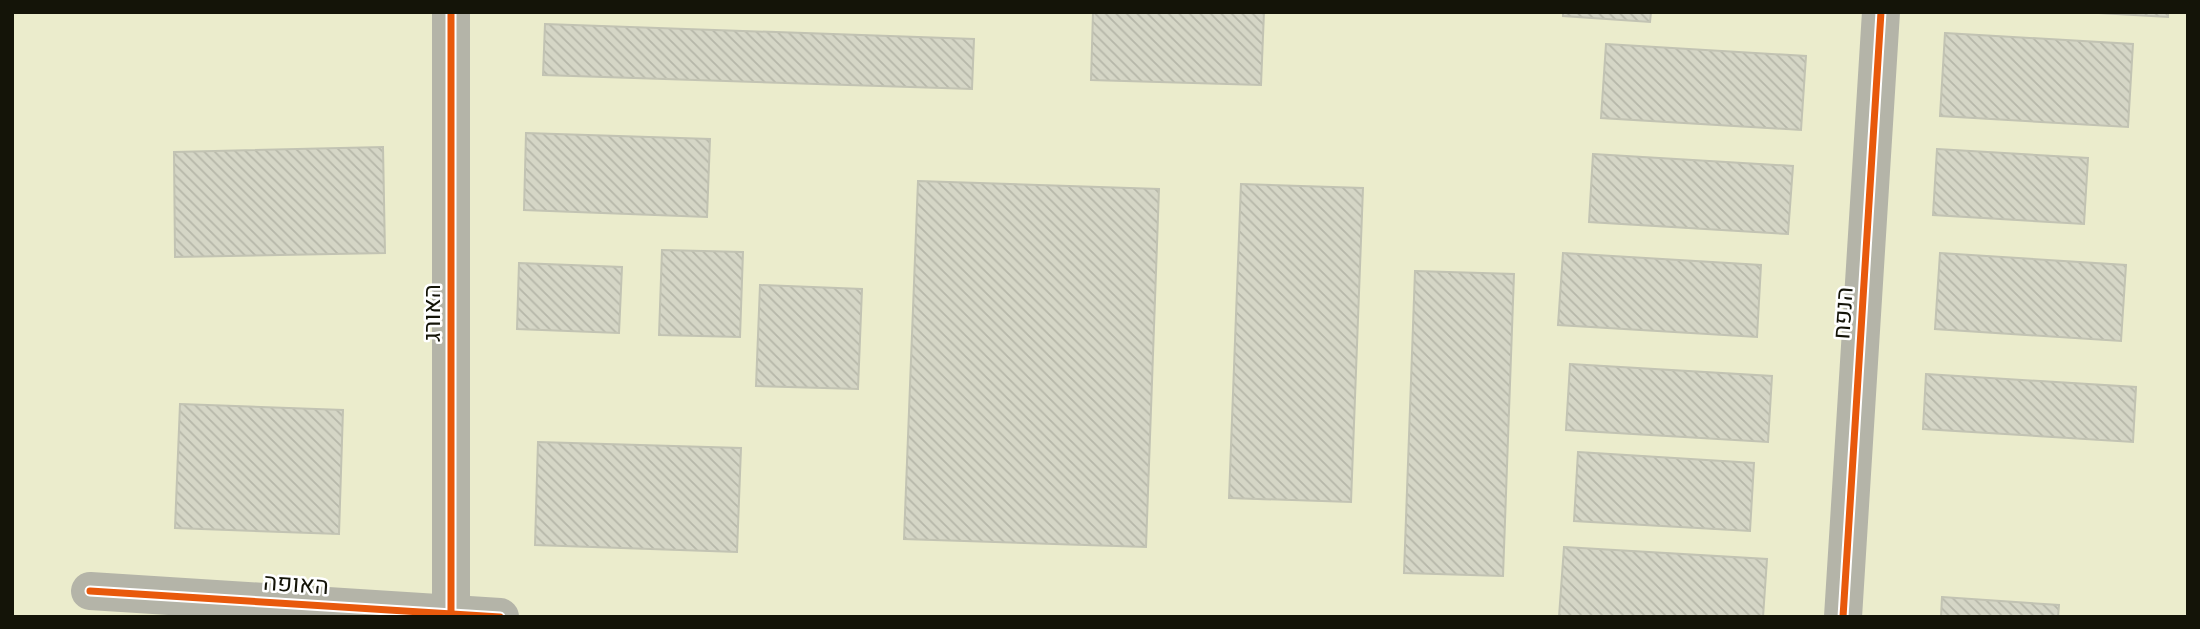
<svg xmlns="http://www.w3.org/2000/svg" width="2200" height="629" viewBox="0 0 2200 629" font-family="Jost,Heebo,sans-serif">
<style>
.built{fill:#ebeccc}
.building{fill:url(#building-back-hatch);stroke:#c2c3b3;stroke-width:2}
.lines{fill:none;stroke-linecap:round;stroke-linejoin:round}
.minor{stroke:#b4b4a8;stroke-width:38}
.cycleway-casing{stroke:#fff;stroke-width:11}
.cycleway{stroke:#e8590c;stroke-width:7}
.labels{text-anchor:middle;stroke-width:5;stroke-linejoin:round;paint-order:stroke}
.street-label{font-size:24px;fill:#141408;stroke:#fff}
</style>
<defs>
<pattern id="building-back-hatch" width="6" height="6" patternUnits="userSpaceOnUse" patternTransform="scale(1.75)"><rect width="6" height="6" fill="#d5d6c6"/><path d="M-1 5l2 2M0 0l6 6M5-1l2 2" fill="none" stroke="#b6b7a9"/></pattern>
</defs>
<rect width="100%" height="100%" fill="#edeeda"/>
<rect class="built" x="12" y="12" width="2176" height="605"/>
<g class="building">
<path d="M 1093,12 L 1264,12 L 1261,85 L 1091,80 Z"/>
<path d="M 1563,12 L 1651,12 L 1650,22 L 1563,16 Z"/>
<path d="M 2081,12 L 2168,12 L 2168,17 Z"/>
<path d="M 545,24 L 974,39 L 972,89 L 543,75 Z"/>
<path d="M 1945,33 L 2133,44 L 2128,127 L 1940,116 Z"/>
<path d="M 1606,44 L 1806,56 L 1801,130 L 1601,118 Z"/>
<path d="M 526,133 L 710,139 L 707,217 L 524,210 Z"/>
<path d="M 383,147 L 385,253 L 175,257 L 174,152 Z"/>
<path d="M 1937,149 L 2088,158 L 2084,224 L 1933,215 Z"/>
<path d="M 1593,154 L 1793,166 L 1788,234 L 1589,222 Z"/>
<path d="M 918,181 L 1159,189 L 1146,547 L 904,539 Z"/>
<path d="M 1241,184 L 1363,188 L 1351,502 L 1229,498 Z"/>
<path d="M 662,250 L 743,252 L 740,337 L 659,335 Z"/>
<path d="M 1563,253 L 1761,265 L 1757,337 L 1558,325 Z"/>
<path d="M 1940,253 L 2126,265 L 2121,341 L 1935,329 Z"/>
<path d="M 519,263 L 622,267 L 619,333 L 517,329 Z"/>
<path d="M 1415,271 L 1514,274 L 1503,576 L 1404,573 Z"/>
<path d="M 760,285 L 862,289 L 858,389 L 756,386 Z"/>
<path d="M 1570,364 L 1772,376 L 1768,442 L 1566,430 Z"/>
<path d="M 1926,374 L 2136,387 L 2133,442 L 1923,429 Z"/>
<path d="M 180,404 L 343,410 L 339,534 L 175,528 Z"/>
<path d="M 538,442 L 741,448 L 737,552 L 535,545 Z"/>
<path d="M 1578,452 L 1754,463 L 1750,531 L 1574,521 Z"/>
<path d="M 1564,547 L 1767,559 L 1763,617 L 1559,617 Z"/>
<path d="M 1942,597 L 2059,605 L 2058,617 L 1941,617 Z"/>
</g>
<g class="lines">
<g class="minor">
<path d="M 90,591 L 500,617"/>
<path d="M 451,613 L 451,12"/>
<path d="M 1843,617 L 1881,12"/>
</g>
<defs>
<g id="cycleway">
<path d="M 90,591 L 500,617"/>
<path d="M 451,613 L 451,12"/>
<path d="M 1843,617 L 1881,12"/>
</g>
</defs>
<use href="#cycleway" class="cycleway-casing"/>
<use href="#cycleway" class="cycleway"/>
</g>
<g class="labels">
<g class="street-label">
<text transform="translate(432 313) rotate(-90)" y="8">האורג</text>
<text transform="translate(1843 313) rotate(-86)" y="8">הנפח</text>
<text transform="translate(296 584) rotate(4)" y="8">האופה</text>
</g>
</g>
<rect width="2200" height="629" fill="none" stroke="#141408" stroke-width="28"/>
</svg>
